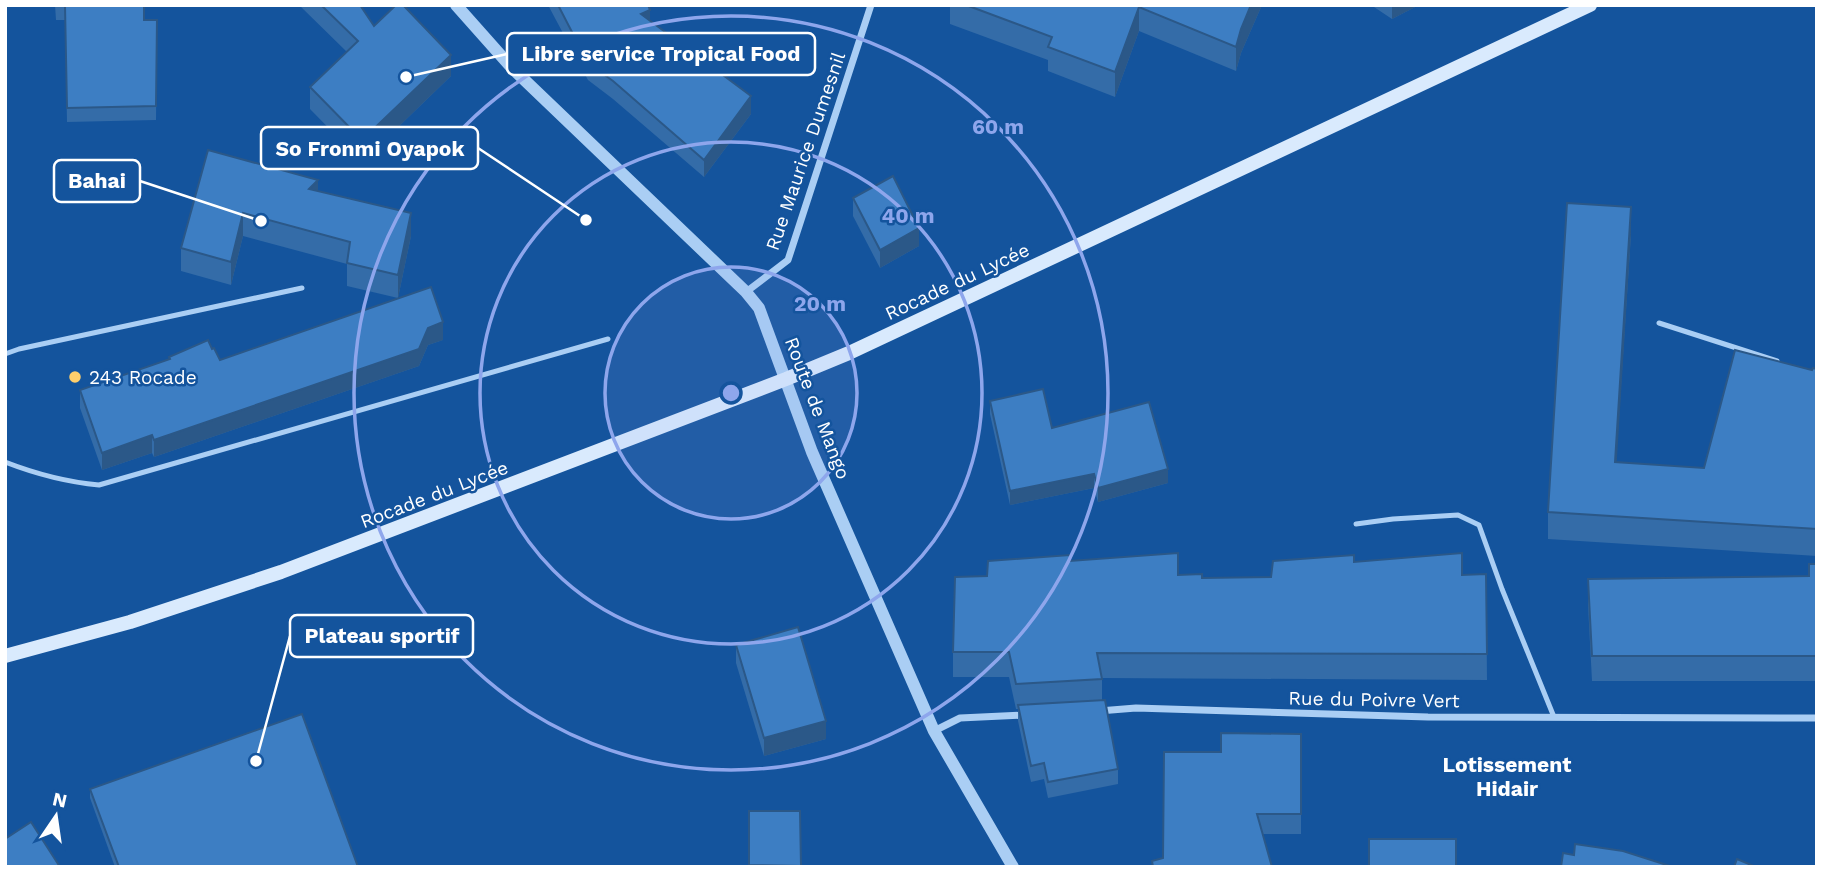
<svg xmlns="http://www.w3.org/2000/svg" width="1822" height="872" viewBox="0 0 1822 872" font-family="'Work Sans',sans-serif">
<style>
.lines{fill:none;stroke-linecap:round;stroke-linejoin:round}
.service{stroke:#aacef4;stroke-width:5}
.minor{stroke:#aacef4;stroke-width:7}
.tertiary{stroke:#aacef4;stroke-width:12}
.secondary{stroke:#d9eafd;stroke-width:14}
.wall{fill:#346ca8}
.shaded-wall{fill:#2b5888}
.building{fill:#3d7ec3;stroke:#2b5888;stroke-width:2}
.ring{fill:none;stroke:#8ea6ec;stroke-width:3.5}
.poi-dot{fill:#ffcf6c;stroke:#14549d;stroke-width:2.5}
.labels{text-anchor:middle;stroke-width:5;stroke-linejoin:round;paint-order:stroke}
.street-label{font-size:19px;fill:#fff;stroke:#14549d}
.poi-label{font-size:19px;fill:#fff;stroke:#14549d;text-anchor:start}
.neighbourhood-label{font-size:21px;font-weight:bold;fill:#fff;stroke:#14549d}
.centre{fill:#8ea6ec;stroke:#14549d;stroke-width:3.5}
.ring-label{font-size:21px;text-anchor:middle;font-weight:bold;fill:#8ea6ec;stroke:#14549d;stroke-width:5;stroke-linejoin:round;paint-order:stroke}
.leader{fill:none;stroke:#fff;stroke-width:2.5}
.callout-dot{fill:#fff;stroke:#14549d;stroke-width:2.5}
.callout{fill:#14549d;stroke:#fff;stroke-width:2.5}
.callout-label{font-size:21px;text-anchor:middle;font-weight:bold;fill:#fff}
</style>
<rect width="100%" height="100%" fill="#14549d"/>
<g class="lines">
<g class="service">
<path d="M 1659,323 L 1777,361"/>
<path d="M 5,354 L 19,349 L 302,288"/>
<path d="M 5,462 C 36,474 66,482 99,485 L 608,339"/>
<path d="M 1356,524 L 1393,519 L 1458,515 L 1479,525 L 1502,589 L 1554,717"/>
</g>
<g class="minor">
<path d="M 746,292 L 788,260 L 871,5"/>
<path d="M 1099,711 L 1136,708 L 1428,717 L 1817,718"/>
<path d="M 934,731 L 960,718 L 1025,715"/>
</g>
<path class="tertiary" d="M 456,5 L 512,68 L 746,292 L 759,308 L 812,452 L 934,731 L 1013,867"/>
<path class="secondary" d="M 5,656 L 130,622 L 281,572 L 786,379 L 849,353 L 1590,5"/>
</g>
<g class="wall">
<path d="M 55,5 L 144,5 L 144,20 L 157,20 L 156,120 L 67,122 L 65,20 L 56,20 Z"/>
<path d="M 299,5 L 360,5 L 374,26 L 451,76 L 362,162 L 310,109 L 310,87 L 347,52 Z"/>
<path d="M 548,5 L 648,5 L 650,21 L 751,114 L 704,177 L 613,99 L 588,80 Z"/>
<path d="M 950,5 L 1262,5 L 1241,53 L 1236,71 L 1139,31 L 1115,97 L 1048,71 L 1048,60 L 950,24 Z"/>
<path d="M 1371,5 L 1419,5 L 1392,19 Z"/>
<path d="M 208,150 L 318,191 L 411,236 L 398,298 L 347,286 L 347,264 L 243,236 L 231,285 L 181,271 L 181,248 Z"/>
<path d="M 853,198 L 919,246 L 880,268 L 853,216 Z"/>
<path d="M 1631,234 L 1616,462 L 1704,468 L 1812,370 L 1817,369 L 1817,556 L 1548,539 L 1548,512 Z"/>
<path d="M 443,340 L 428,345 L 419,366 L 154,457 L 152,453 L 102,470 L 80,408 L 80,390 L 169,360 L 169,357 L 212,349 L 220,360 Z"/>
<path d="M 990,401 L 1052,428 L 1168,483 L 1098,502 L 1094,488 L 1010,505 L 990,414 Z"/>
<path d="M 1070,561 L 1202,578 L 1271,577 L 1354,562 L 1462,575 L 1486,574 L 1487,680 L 1102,678 L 1102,700 L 1118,769 L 1118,784 L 1048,798 L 1044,779 L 1031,782 L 1018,721 L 1018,709 L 1016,709 L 1009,677 L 953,677 L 953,652 L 987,576 Z"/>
<path d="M 1817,564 L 1817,681 L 1592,681 L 1588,605 L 1588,579 L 1809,576 Z"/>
<path d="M 736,645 L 826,739 L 764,756 L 736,663 Z"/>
<path d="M 1301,734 L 1301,834 L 1263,834 L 1272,867 L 1152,867 L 1152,861 L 1163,858 L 1221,752 Z"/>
<path d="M 90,789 L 358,867 L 115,867 L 90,798 Z"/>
<path d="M 749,811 L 800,811 L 801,867 L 749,867 Z"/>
</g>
<g class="shaded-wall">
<path d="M 1251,5 L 1262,5 L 1241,53 L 1236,71 L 1236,47 L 1241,29 Z"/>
<path d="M 1392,5 L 1419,5 L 1392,19 Z"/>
<path d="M 1139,7 L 1139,31 L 1115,97 L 1115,72 Z"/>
<path d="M 650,10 L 650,28 L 641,14 Z"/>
<path d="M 451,55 L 451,76 L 362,162 L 362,140 Z"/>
<path d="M 751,96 L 751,114 L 704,177 L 704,160 Z"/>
<path d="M 318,180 L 318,203 L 309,189 Z"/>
<path d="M 1631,207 L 1631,234 L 1615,490 L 1615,462 Z"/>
<path d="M 243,213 L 243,236 L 231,285 L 231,262 Z"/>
<path d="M 411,213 L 411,236 L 398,298 L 398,275 Z"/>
<path d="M 919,228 L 919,246 L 880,268 L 880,250 Z"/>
<path d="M 443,322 L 443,340 L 428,345 L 419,366 L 154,457 L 154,440 Z"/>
<path d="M 152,435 L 152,453 L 102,470 L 102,453 Z"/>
<path d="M 1168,469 L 1168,483 L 1098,502 L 1098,488 Z"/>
<path d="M 1094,474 L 1094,488 L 1010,505 L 1010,491 Z"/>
<path d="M 826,721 L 826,739 L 764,756 L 764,738 Z"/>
</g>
<g class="building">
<path d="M 56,5 L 144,5 L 144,20 L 157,20 L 156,106 L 67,108 L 65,6 Z"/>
<path d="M 321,5 L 360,5 L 374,26 L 396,5 L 403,5 L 451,55 L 362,140 L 310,87 L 358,41 Z"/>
<path d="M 558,5 L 648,5 L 650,10 L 641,14 L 751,96 L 704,160 L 613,81 L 588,63 Z"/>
<path d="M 966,5 L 1251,5 L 1241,29 L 1236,47 L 1139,7 L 1115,72 L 1048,47 L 1052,37 Z"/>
<path d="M 208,150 L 318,180 L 309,189 L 411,213 L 398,275 L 347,263 L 350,242 L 243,213 L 231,262 L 181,248 Z"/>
<path d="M 893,176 L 919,228 L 880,250 L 853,198 Z"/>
<path d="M 1567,203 L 1631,207 L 1615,462 L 1704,468 L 1735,350 L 1812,370 L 1813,368 L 1817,369 L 1817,529 L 1548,512 Z"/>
<path d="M 431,287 L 443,322 L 428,328 L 419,349 L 154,440 L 152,435 L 102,453 L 80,390 L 170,359 L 169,357 L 208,340 L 212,349 L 214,348 L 220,360 Z"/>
<path d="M 1043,389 L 1052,428 L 1149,402 L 1168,469 L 1098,488 L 1094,474 L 1010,491 L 990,401 Z"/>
<path d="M 1178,553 L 1178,575 L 1202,574 L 1202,578 L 1271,577 L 1273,561 L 1354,555 L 1354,562 L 1462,553 L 1462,575 L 1486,574 L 1487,654 L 1097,653 L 1102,679 L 1016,684 L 1009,652 L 953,652 L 955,577 L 987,576 L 988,561 L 1070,555 L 1070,561 Z"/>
<path d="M 1809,564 L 1817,564 L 1817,656 L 1592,656 L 1588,579 L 1809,576 Z"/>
<path d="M 798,627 L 826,721 L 764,738 L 736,645 Z"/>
<path d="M 1105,700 L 1118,769 L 1048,782 L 1044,763 L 1031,766 L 1018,705 Z"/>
<path d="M 302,714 L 358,867 L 119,867 L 90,789 Z"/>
<path d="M 1221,733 L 1301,734 L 1301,814 L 1257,814 L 1272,867 L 1153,867 L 1152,861 L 1163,858 L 1164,752 L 1221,752 Z"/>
<path d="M 749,811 L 800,811 L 801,866 L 749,865 Z"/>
<path d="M 31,822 L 60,867 L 5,867 L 5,839 Z"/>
<rect x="1369" y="839" width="87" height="28"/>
<path d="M 1575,844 L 1623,851 L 1673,867 L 1561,867 L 1563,853 L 1574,855 Z"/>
<path d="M 1737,859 L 1756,867 L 1734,867 Z"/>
</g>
<circle cx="731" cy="393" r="126" fill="#8ea6ec" fill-opacity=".12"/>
<g class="ring">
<circle cx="731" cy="393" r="126"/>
<circle cx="731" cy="393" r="251"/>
<circle cx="731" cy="393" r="377"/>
</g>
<circle class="poi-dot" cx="75" cy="377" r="7"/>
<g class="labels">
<g class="street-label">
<text transform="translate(805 151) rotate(-71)" y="7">Rue Maurice Dumesnil</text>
<text transform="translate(957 281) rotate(-25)" y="7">Rocade du Lycée</text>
<text transform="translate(818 408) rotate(69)" y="7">Route de Mango</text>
<text transform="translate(434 494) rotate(-21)" y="7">Rocade du Lycée</text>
<text transform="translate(1374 699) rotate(1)" y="7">Rue du Poivre Vert</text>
</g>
<g class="poi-label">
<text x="89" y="384">243 Rocade</text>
</g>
<g class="neighbourhood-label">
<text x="1507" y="772">Lotissement<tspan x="1507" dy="24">Hidair</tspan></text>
</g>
</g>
<circle cx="731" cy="393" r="10" class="centre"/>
<g class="ring-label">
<text x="998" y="134">60 m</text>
<text x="908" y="223">40 m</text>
<text x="820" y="311">20 m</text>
</g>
<path class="leader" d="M406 77L507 54M586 220L478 148M261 221L140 181M256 761L290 636"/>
<g class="callout-dot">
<circle cx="406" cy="77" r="7"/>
<circle cx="586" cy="220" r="7"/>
<circle cx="261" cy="221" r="7"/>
<circle cx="256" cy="761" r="7"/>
</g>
<g class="callout">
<rect x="507" y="33" width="308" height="42" rx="7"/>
<rect x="261" y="127" width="217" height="42" rx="7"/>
<rect x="54" y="160" width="86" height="42" rx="7"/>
<rect x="290" y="615" width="183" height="42" rx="7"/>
</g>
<g class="callout-label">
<text x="661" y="61">Libre service Tropical Food</text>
<text x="370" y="156">So Fronmi Oyapok</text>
<text x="97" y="188">Bahai</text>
<text x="382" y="643">Plateau sportif</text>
</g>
<rect width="1822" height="872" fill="none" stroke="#ffffff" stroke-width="14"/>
<g transform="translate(56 816) rotate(13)" stroke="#14549d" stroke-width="5" paint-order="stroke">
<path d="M0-5L12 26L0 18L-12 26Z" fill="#ffffff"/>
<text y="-10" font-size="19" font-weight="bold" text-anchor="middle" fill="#ffffff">N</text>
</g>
</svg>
